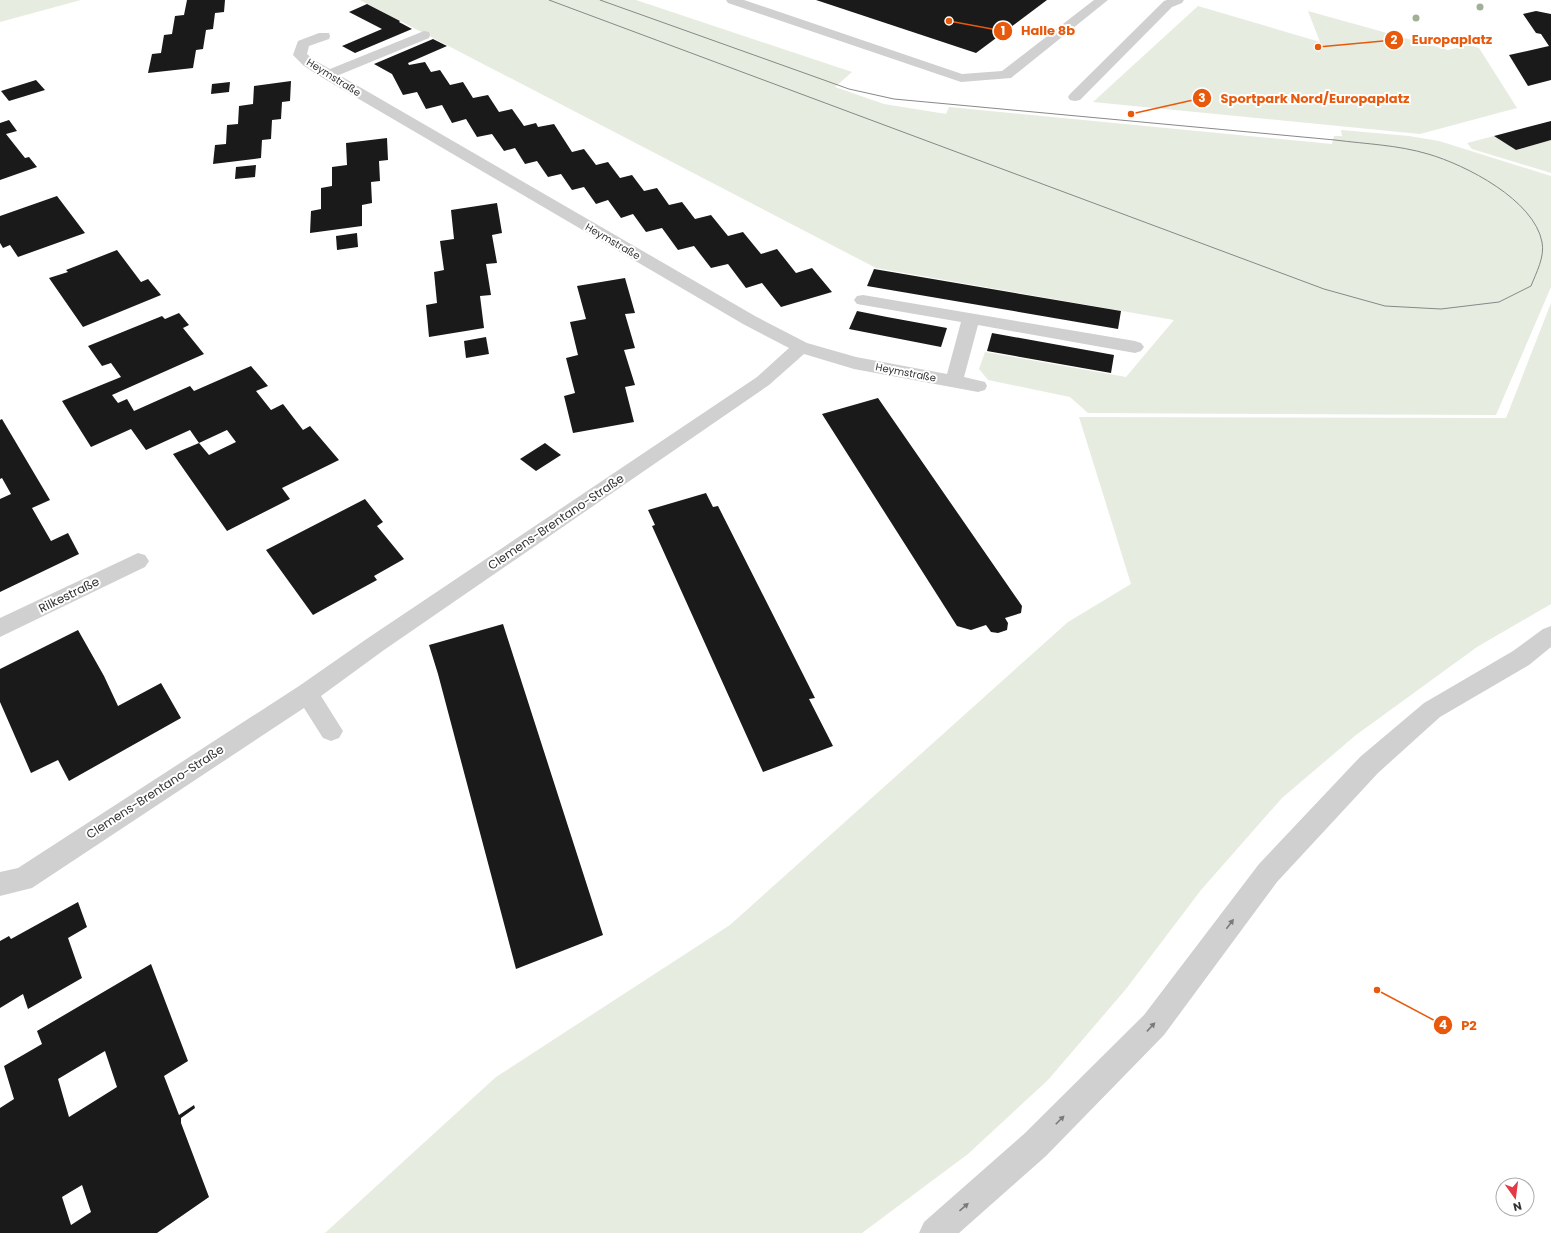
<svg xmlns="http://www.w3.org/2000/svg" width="1551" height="1233" viewBox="0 0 1551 1233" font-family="Poppins,sans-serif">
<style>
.green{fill:#e6ecdf}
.building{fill:#1a1a1a;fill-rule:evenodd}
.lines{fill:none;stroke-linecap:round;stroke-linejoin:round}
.minor{fill:#d0d0d0;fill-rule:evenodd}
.tram{stroke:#888;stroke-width:1}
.tree{fill:#a2b095}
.oneway{fill:#7a7a7a}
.labels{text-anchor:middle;stroke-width:4;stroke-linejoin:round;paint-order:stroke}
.far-street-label{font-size:10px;fill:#333;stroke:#fff}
.street-label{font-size:12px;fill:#333;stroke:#fff}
.leader{fill:none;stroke:#e8590c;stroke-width:1.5}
.callout-dot{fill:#e8590c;stroke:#fff;stroke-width:1.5}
.mark-label{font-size:12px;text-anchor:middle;font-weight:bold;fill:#fff}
.callout-label{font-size:13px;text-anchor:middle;font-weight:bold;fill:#e8590c;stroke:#fff;stroke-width:4;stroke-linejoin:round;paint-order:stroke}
</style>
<rect width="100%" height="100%" fill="#fff"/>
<g class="green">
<path d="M 0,0 L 81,0 L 0,22 Z"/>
<path d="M 360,0 L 636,0 L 852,72 L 835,87 L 884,104 L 946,114 L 949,107 L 1332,144 L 1334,136 L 1342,136 L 1341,130 L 1409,136 L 1439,141 L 1551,176 L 1551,287 L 1496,415 L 1088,413 L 1070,397 L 988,380 L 979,369 L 985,352 L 1126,377 L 1174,320 L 876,268 Z"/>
<path d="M 1198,6 L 1320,42 L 1308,11 L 1448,50 L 1469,45 L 1479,48 L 1517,108 L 1420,134 L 1093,102 Z"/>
<path d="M 1494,136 L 1516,150 L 1551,140 L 1551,173 L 1472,149 L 1467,143 Z"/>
<path d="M 1551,303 L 1551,604 L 1477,647 L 1356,735 L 1282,798 L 1201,890 L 1126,989 L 1048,1080 L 968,1154 L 862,1233 L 325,1233 L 496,1077 L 730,925 L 1068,622 L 1131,584 L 1079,417 L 1506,418 Z"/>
</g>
<g class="building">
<path d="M 187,0 L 225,0 L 224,12 L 215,13 L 213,29 L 206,30 L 203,49 L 196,50 L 193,68 L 148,73 L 152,54 L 161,53 L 164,35 L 172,34 L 175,16 L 184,15 Z"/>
<path d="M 816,0 L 1047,0 L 976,53 Z"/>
<path d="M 367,4 L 400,21 L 399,22 L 412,29 L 355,53 L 342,46 L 382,29 L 349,12 Z"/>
<path d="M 1536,11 L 1551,14 L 1551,80 L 1528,86 L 1509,55 L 1549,46 L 1541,34 L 1536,33 L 1523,14 Z"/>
<path d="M 433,39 L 447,46 L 408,63 L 409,65 L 425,62 L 431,72 L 440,70 L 450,85 L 463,82 L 473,98 L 488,95 L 499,112 L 512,109 L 524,126 L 536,123 L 538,127 L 554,124 L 572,152 L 584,149 L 596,165 L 608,162 L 620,178 L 632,175 L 644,191 L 657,188 L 669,205 L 682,202 L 695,219 L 711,215 L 728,236 L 743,232 L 761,254 L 777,249 L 796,273 L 812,268 L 832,292 L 781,307 L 762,283 L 746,288 L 728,264 L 711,268 L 694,246 L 678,250 L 662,228 L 646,232 L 633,214 L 621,218 L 608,200 L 596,204 L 584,187 L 572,190 L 561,174 L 548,177 L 537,161 L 525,164 L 515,148 L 504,151 L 492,134 L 477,137 L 466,119 L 452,123 L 442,105 L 426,109 L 417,92 L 403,95 L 392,74 L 374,64 Z"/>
<path d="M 36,80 L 45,90 L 9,101 L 1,91 Z"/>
<path d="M 291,81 L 290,101 L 282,102 L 281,119 L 272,120 L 271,139 L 262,140 L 261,158 L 213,164 L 215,145 L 226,144 L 227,125 L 238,124 L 239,106 L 253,104 L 254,86 Z"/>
<path d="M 230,82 L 229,92 L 211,94 L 212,84 Z"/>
<path d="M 9,120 L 17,131 L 6,134 L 25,158 L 29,157 L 37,167 L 0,180 L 0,123 Z"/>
<path d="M 1551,121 L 1551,140 L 1516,150 L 1494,136 Z"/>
<path d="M 387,138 L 388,160 L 379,161 L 380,181 L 371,182 L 372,203 L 362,205 L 362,226 L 310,233 L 311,211 L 321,209 L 321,188 L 332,186 L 332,167 L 347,165 L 346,143 Z"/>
<path d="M 256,165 L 255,177 L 235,179 L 236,167 Z"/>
<path d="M 57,196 L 85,233 L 18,257 L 10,245 L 3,248 L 0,243 L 0,216 Z"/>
<path d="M 497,203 L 502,233 L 492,235 L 497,263 L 486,264 L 491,295 L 480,296 L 484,328 L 429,337 L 426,305 L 437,303 L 434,272 L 444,270 L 440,241 L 454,239 L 451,210 Z"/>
<path d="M 357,233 L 358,247 L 337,250 L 336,236 Z"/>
<path d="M 117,250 L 141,282 L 148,279 L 161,295 L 83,327 L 49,278 L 68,272 L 66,270 Z"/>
<path d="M 874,269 L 1121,311 L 1118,329 L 867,286 Z"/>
<path d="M 625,278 L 635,313 L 625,314 L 635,348 L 624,350 L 635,385 L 625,387 L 634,422 L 573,433 L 564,396 L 575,393 L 566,358 L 578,355 L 570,322 L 586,319 L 577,286 Z"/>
<path d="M 857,311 L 887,317 L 947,328 L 941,347 L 849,329 Z"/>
<path d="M 179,313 L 189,325 L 183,328 L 204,354 L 112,395 L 118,403 L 127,399 L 134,411 L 190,386 L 194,391 L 251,366 L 268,386 L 256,391 L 271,410 L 283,404 L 303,430 L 310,426 L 339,460 L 282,488 L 290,499 L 227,531 L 173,454 L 199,443 L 209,455 L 236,442 L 227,430 L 199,443 L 190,430 L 146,450 L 131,429 L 91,447 L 62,401 L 121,377 L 111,363 L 102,366 L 88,346 L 162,316 L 165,319 Z"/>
<path d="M 992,333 L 1114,355 L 1111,373 L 987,351 Z"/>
<path d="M 486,337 L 489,354 L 466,358 L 464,341 Z"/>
<path d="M 878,398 L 1022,606 L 1021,613 L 1005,618 L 1008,623 L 1007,630 L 998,633 L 991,632 L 986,625 L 971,630 L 957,626 L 822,414 Z"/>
<path d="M 2,419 L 50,500 L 32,508 L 51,541 L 68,533 L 79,554 L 0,592 L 0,499 L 11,494 L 2,478 L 0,479 L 0,420 Z"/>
<path d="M 545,443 L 561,455 L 536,471 L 520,459 Z"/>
<path d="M 706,493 L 713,507 L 718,506 L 815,698 L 809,699 L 833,746 L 763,772 L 652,526 L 655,525 L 648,510 Z"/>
<path d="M 365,499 L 383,522 L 377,526 L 404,559 L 374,576 L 377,580 L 313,615 L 266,550 Z"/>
<path d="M 503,624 L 603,935 L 516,969 L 438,674 L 429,645 Z"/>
<path d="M 78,630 L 104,676 L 118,706 L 161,683 L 181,718 L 69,781 L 58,760 L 31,773 L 0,702 L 0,669 Z"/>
<path d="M 78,902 L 87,927 L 68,938 L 82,978 L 28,1009 L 23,994 L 0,1008 L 0,941 L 9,936 L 11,939 Z"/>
<path d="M 151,964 L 188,1061 L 164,1076 L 179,1115 L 194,1105 L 195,1108 L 181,1118 L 181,1123 L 209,1197 L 157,1233 L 0,1233 L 0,1108 L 14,1099 L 4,1066 L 42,1044 L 37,1031 ZM 105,1051 L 117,1087 L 69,1117 L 58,1079 ZM 82,1185 L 91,1212 L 71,1225 L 62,1197 Z"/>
</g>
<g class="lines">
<g class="minor">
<path d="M 726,0 L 744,0 L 962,74 L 1002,71 L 1094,0 L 1108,0 L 1011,78 L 961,82 L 728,3 Z"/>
<path d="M 1167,0 L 1184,0 L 1182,3 L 1172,7 L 1080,100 L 1075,101 L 1070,100 L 1068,97 L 1070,94 L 1164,1 Z"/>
<path d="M 424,31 L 429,32 L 430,35 L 429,38 L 339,75 L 755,316 L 807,343 L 856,357 L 947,374 L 961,322 L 857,304 L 854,300 L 857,296 L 863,295 L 1135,341 L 1141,343 L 1144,347 L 1141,351 L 1135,353 L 978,325 L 964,377 L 985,382 L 987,386 L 985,390 L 978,392 L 854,369 L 804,354 L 769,385 L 384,650 L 321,696 L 343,731 L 339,738 L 331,741 L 323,738 L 304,708 L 32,888 L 0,896 L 0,872 L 18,868 L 299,686 L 368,638 L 757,377 L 789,348 L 743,324 L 323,78 L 304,66 L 293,55 L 298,41 L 319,33 L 329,33 L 330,36 L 329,39 L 309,46 L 307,54 L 314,60 L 330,69 Z"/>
<path d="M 138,553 L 145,555 L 149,561 L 145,567 L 0,637 L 0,618 Z"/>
<path d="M 1551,626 L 1551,647 L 1529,665 L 1440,717 L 1378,773 L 1277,882 L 1164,1035 L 1046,1156 L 959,1233 L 919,1233 L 924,1222 L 1024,1134 L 1144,1015 L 1259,864 L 1360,757 L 1424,703 L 1513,651 L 1543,629 Z"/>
</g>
<path class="tram" d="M 549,0 L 1324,289 L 1385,306 L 1441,309 L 1499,302 L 1531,286 C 1536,273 1545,257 1542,242 C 1534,200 1466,165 1428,154 C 1398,145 1366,144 1335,140 L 894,99 L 849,89 L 600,0"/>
</g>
<g class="tree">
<circle cx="1480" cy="7" r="3.5"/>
<circle cx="1416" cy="18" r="3.5"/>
</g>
<defs><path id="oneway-solid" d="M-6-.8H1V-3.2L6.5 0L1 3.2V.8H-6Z"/></defs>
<g class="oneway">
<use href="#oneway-solid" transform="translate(1230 924) rotate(-53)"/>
<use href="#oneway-solid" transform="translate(1151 1027) rotate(-47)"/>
<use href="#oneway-solid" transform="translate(1060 1120) rotate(-45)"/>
<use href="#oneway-solid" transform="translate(964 1207) rotate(-41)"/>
</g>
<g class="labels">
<g class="far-street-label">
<text transform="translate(334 77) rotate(32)" y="4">Heymstraße</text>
<text transform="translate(613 241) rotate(30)" y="4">Heymstraße</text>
<text transform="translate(906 372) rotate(11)" y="4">Heymstraße</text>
</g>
<g class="street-label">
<text transform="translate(556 522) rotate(-34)" y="4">Clemens-Brentano-Straße</text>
<text transform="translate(69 595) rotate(-26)" y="4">Rilkestraße</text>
<text transform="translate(155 792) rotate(-33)" y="4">Clemens-Brentano-Straße</text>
</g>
</g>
<path class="leader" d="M949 21L1003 31M1318 47L1394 40M1131 114L1202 98M1377 990L1443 1025"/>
<g class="callout-dot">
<circle cx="949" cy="21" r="4"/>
<circle cx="1318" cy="47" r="4"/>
<circle cx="1131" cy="114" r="4"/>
<circle cx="1377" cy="990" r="4"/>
<circle cx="1003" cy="31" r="10"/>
<circle cx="1394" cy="40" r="10"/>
<circle cx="1202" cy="98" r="10"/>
<circle cx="1443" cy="1025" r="10"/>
</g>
<g class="mark-label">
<text x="1003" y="35">1</text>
<text x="1394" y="44">2</text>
<text x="1202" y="102">3</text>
<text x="1443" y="1029">4</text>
</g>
<g class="callout-label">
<text x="1048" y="35">Halle 8b</text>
<text x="1452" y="44">Europaplatz</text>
<text x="1315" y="103">Sportpark Nord/Europaplatz</text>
<text x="1469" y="1030">P2</text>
</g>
<g transform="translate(1515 1197) rotate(166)"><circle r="19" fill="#ffffff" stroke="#adadad"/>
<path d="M0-3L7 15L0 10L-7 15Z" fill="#e63946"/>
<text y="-6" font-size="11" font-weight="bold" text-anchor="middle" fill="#333333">N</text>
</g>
</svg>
